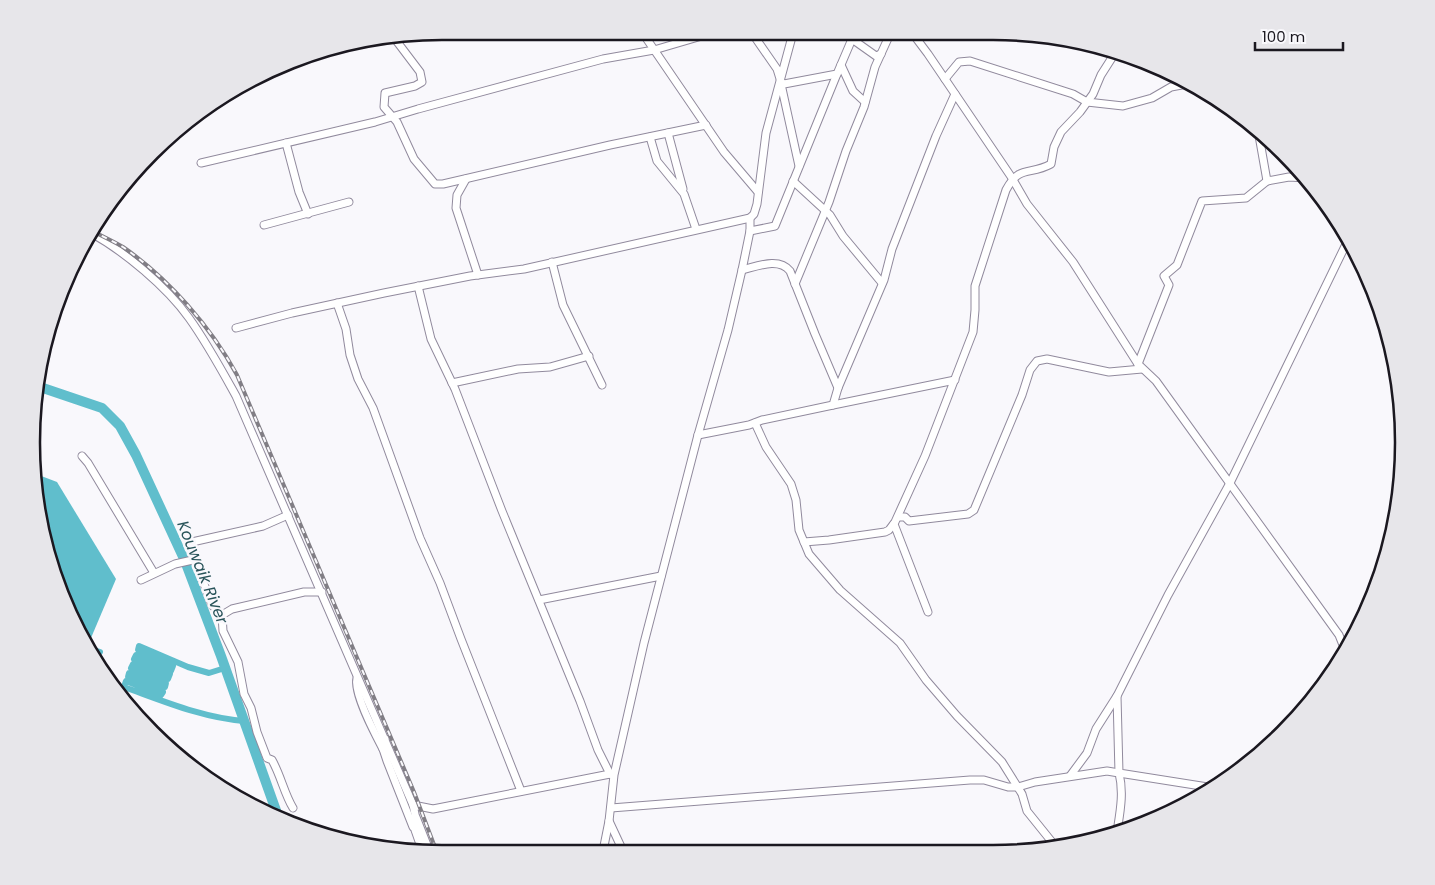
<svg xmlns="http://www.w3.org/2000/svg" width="1435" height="885" viewBox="0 0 1435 885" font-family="Poppins,sans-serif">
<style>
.water{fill:#60becc}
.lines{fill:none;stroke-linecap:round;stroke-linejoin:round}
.canal{stroke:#60becc;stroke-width:6}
.river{stroke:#60becc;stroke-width:10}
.street-casing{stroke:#918a9d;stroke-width:9}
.street{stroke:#fff;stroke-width:7}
.rail-casing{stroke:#817e85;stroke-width:4}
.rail{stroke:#f9f8fc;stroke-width:2;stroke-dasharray:5.5;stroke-linecap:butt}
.labels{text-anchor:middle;stroke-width:5;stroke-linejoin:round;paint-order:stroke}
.water-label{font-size:16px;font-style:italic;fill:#285359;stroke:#f9f8fc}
.rim{fill:none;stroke:#1b1820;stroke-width:2.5}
</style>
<rect width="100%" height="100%" fill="#f9f8fc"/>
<path class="water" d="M 36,474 L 57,482 L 116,579 L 88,645 L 53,574 Z"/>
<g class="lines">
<g class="canal">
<path d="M 91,649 L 100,652"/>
<path d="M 225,668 L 209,673 L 188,667 L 139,646 L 138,650 L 173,666 L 171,671 L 136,655 L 134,659 L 170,674 L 168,679 L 133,664 L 131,668 L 166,683 L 165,687 L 129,673 L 128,677 L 163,692 L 161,695 L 126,681 L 124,687 C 163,701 203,718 244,721"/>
</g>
<path class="river" d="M 40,387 L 102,408 L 120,426 L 136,455 L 185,561 L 221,656 L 279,819"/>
<defs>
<g id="street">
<path d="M 642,32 L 724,152 L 758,192"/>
<path d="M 752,33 L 777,69 L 781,82 L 784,84 L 837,74 L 852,39 L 876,56 L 881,54"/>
<path d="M 913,34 L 928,54 L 1012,178 L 1027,204 L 1073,262 L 1138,364 L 1156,381 L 1339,635 L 1345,650"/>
<path d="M 395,39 L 420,72 L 422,82 L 415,86 L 385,93 L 384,107 L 397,122 L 414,159 L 435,184 L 443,184 L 610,145 L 706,125"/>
<path d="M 841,65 L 853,91 L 865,102"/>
<path d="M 945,79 L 959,62 L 970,61 L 1073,94 L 1087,102 L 1123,106 L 1152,98 L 1171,87 L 1187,84"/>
<path d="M 781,84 L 799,166"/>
<path d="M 1258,130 L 1267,181 L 1289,177 L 1306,178"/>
<path d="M 668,133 L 683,189"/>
<path d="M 650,137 L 657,161 L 684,194 L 696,229"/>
<path d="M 286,143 L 299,192 L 308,214"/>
<path d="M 201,163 L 375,122 L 418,109 L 603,59 L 654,50 L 712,33"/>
<path d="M 466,179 L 457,195 L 456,208 L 478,275"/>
<path d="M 793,181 L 830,215 L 843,236 L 882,283"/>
<path d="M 264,225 L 349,202"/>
<path d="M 750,231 L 775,226 L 837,74"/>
<path d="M 91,233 C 124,251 167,287 189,318 C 207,343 221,369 236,396 L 413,805"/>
<path d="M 552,262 L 563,305 L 602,385"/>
<path d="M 795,284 L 829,202 L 846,151 L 864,107 L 875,67 L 890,34"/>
<path d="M 418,286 L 431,339 L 455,389 L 502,511 L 580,701 L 598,750 L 610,774"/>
<path d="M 337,303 L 346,329 L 350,355 L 358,379 L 373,408 L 420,538 L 440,583 L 461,639 L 521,791"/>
<path d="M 236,328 L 292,313 L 384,293 L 470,276 L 524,269 L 750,218"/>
<path d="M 1138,364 L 1169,285 L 1164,276 L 1177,265 L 1202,201 L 1246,198 L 1267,181"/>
<path d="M 452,383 L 518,369 L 550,367 L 589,356"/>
<path d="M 838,388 L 884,280 L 892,249 L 936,136 L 955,94"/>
<path d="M 833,405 L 955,380"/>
<path d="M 755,423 L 766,447 L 791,484 L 796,500 L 799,530 L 809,554 L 840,590 L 900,643 L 926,680 L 957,716 L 1002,762 L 1022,794 L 1027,811 L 1056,847"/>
<path d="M 698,435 L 749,425 L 762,420 L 833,405 L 838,388 L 815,334 L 790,271 C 779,257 758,266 742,270"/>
<path d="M 82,456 L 88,463 L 154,573"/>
<path d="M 288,515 L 263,526 L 192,542 L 201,576 L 212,605 L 222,615 L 223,631 L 238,662 L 244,694 L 251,708 L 257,732 L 267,758 L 272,760 C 281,776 284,793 293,808"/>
<path d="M 898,517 L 905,517 L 909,521 L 968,514 L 974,510 L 1022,395 L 1030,370 L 1037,361 L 1047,359 L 1109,372 L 1142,369"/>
<path d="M 894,524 L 928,612"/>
<path d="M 804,542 L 829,540 L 885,532 L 889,530 L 895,522 L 925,456 L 973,332 L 975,310 L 975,286 L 1006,190 C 1020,164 1029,176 1051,164 L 1054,147 L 1061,132 L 1080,112 L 1093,94 L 1101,75 L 1115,53"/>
<path d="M 141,580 L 175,564 L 197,559"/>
<path d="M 539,600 L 661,576"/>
<path d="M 222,615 L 232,609 L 304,592 L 322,592"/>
<path d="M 357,678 C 353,693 375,734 383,749"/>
<path d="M 385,739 L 383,749 L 387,761 L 413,827"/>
<path d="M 1070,776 L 1087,753 L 1096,729 L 1117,696"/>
<path d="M 1214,788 L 1119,773 L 1117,696 L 1168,595 L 1230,483 L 1349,238"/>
<path d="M 611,808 L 970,780 L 984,780 L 1008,787 L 1018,787 L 1035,782 L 1107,771 L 1119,773 C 1124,793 1120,812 1117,832"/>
<path d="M 416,817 L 429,850"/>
<path d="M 609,821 L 623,851"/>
<path d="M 422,850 L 415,830 L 415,814 L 413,805 L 433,809 L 610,774 L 613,775"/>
<path d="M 603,851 L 609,821 L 614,775 L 644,643 L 698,435 L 728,330 L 742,270 L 750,231 L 750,218 L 754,214 L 757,204 L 766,133 L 793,33"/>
</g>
</defs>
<use href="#street" class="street-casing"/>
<use href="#street" class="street"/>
<defs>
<path id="rail" d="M 92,231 C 102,236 113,241 123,247 C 168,278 211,327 237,375 L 414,792 L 436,850"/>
</defs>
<use href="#rail" class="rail-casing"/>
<use href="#rail" class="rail"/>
</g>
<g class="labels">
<g class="water-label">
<text transform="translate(203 572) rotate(68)" y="6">Kouwaik River</text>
</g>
</g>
<path d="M0 0H1435V885H0ZM442 40H993A402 402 0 0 1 1395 442V443A402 402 0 0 1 993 845H442A402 402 0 0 1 40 443V442A402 402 0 0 1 442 40Z" fill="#e7e6ea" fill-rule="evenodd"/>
<path class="rim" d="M442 40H993A402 402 0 0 1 1395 442V443A402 402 0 0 1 993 845H442A402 402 0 0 1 40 443V442A402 402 0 0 1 442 40Z"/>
<path d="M1255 42v8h88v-8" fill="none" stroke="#1b1820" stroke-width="2.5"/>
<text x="1262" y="42" font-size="15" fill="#1b1820" stroke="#f9f8fc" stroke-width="4" paint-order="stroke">100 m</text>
</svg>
